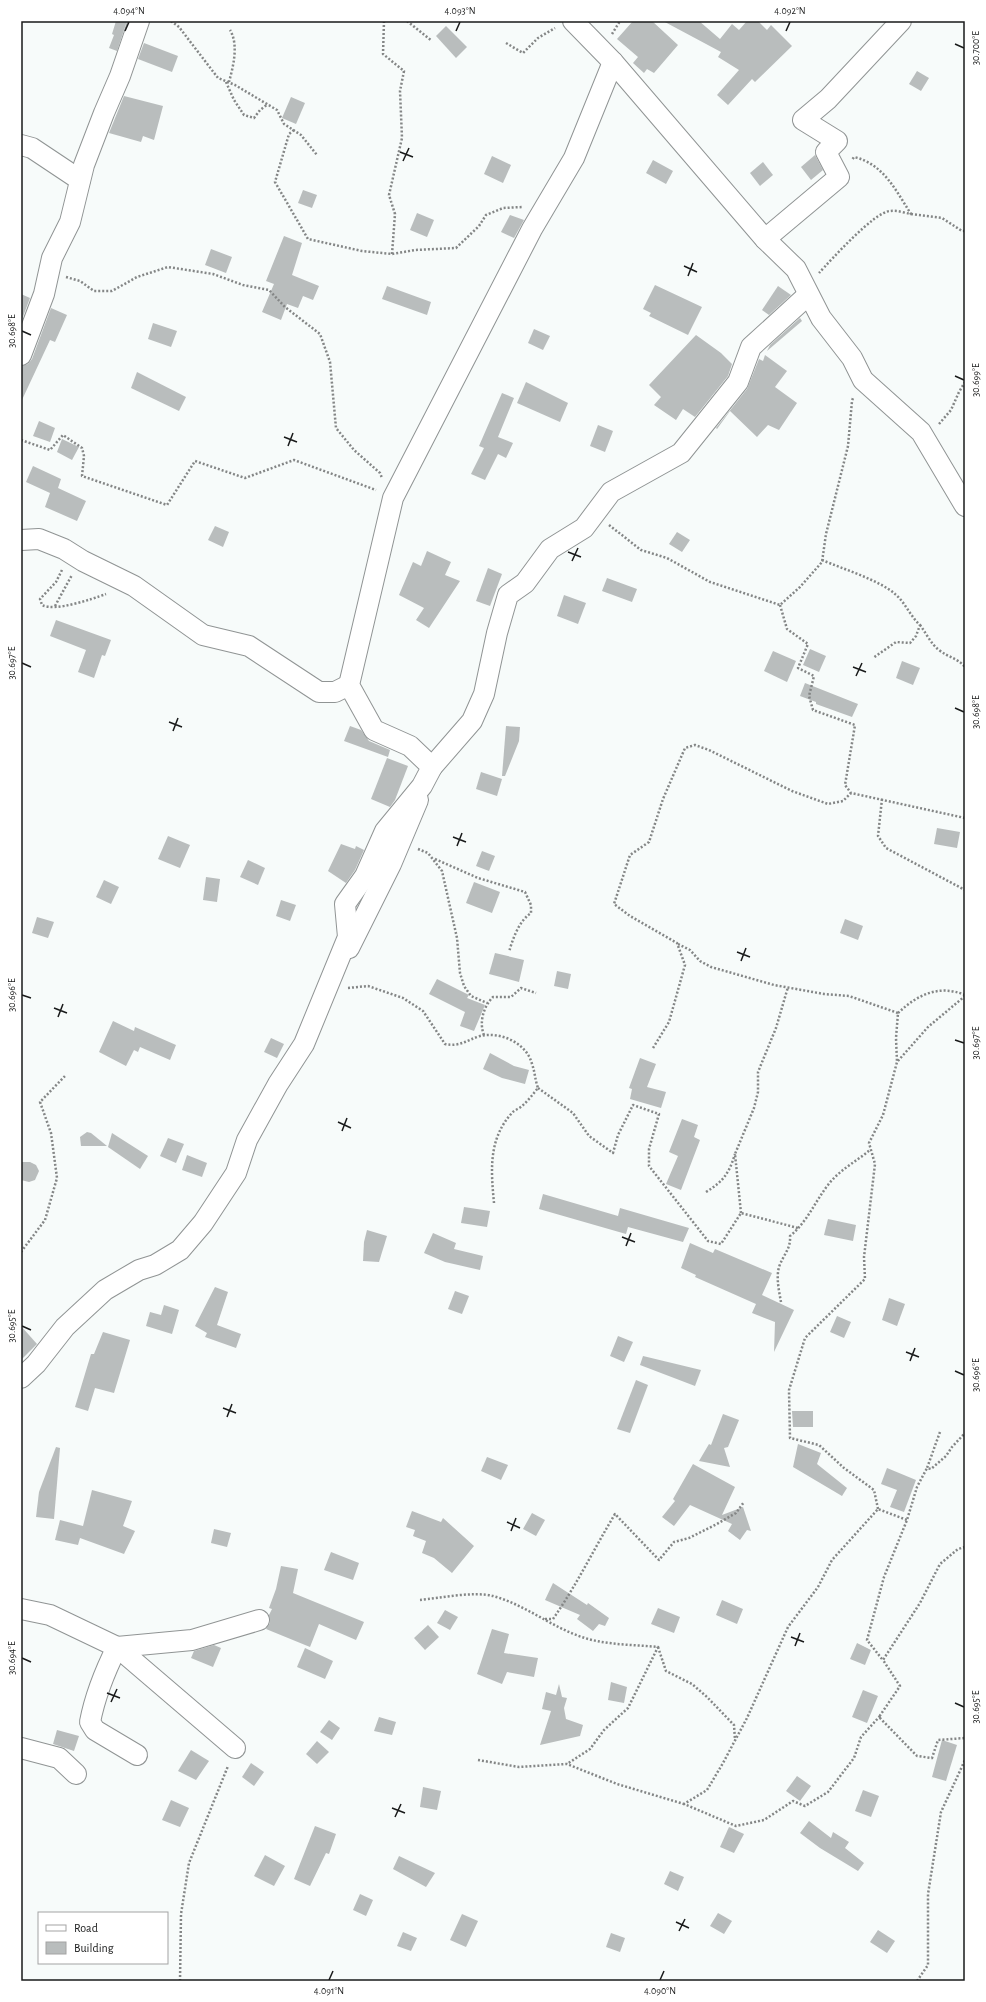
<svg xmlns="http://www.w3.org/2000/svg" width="986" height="2002" viewBox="0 0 986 2002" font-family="'Alegreya Sans',sans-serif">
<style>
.building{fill:#b9bdbd}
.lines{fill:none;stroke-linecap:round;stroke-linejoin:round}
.minor-casing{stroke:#909494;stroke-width:22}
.path{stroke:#848686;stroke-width:2.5;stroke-dasharray:2 2;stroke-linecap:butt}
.minor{stroke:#fff;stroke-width:20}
.ticks{fill:none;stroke:#191a1a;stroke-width:1.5}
.neatline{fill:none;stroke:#191a1a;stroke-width:1.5}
.ticks-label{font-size:10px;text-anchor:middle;fill:#191a1a}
</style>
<rect width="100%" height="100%" fill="#f7fbfa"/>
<g class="building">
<path d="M 116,21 L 127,21 L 117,51 L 109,48 L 114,35 L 112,34 Z"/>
<path d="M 633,21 L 652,21 L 678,45 L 654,73 L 647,69 L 644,73 L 633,63 L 638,57 L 617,39 Z"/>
<path d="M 663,21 L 699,21 L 720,39 L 732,24 L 739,30 L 747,21 L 758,21 L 767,30 L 771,25 L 792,46 L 755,82 L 752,79 L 728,105 L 717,95 L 739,70 L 718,57 L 721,52 Z"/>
<path d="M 446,26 L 467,47 L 456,58 L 436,36 Z"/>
<path d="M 144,43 L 178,56 L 172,72 L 138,59 Z"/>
<path d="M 917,71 L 929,78 L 921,91 L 909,84 Z"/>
<path d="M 124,96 L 163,106 L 154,140 L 143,136 L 141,142 L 109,133 Z"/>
<path d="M 291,97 L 305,103 L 296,124 L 282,118 Z"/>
<path d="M 815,155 L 823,170 L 811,180 L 801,167 Z"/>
<path d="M 492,156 L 511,165 L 503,183 L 484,174 Z"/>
<path d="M 653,160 L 673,171 L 666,184 L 646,173 Z"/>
<path d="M 763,162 L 773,175 L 760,186 L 750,173 Z"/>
<path d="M 303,190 L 317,195 L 312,208 L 298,203 Z"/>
<path d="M 417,213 L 434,220 L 427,237 L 410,230 Z"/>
<path d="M 510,215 L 524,220 L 514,238 L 501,232 Z"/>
<path d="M 284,236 L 302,243 L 292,275 L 319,286 L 313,300 L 303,296 L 298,308 L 287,304 L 281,320 L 262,312 L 274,284 L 266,281 Z"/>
<path d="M 211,249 L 232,257 L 226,273 L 205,265 Z"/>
<path d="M 655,285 L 702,307 L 688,335 L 649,316 L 651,313 L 643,309 Z"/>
<path d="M 387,286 L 431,302 L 427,315 L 382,299 Z"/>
<path d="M 778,286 L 791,295 L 769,315 L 762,310 Z"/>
<path d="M 21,294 L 30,298 L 21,322 Z"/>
<path d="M 51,308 L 67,315 L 55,342 L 50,340 L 21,402 L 21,366 L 28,364 L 32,359 Z"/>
<path d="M 800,318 L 802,321 L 767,351 L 770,345 Z"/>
<path d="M 153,323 L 177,331 L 171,347 L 148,339 Z"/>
<path d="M 534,329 L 550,336 L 543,350 L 528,343 Z"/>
<path d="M 696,335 L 721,353 L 732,364 L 728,376 L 695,417 L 683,409 L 676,420 L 654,405 L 661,397 L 649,385 Z"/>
<path d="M 765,355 L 787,371 L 775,387 L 797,403 L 779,430 L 768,425 L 757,437 L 730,411 L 717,429 L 716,428 L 747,389 L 759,359 L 763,361 Z"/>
<path d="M 137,372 L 186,397 L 179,411 L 131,388 Z"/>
<path d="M 526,382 L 568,403 L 560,422 L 517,403 Z"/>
<path d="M 502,393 L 514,398 L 498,437 L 513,443 L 506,458 L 498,454 L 485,480 L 471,474 L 484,448 L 479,446 Z"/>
<path d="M 39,421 L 55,428 L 50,442 L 33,436 Z"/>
<path d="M 598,425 L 613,431 L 605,452 L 590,446 Z"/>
<path d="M 62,439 L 79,447 L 72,460 L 57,452 Z"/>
<path d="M 33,466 L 61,479 L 58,488 L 86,501 L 77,521 L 45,507 L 50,493 L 26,482 Z"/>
<path d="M 215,526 L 229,532 L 223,547 L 208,540 Z"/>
<path d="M 677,532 L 690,540 L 682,552 L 669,544 Z"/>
<path d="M 427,551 L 451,562 L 445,575 L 460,581 L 429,628 L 416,620 L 424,608 L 399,595 L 413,562 L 421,566 Z"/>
<path d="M 488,568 L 502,574 L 490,606 L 476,601 Z"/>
<path d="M 607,578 L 637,589 L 632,602 L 602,591 Z"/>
<path d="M 564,595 L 586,603 L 578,624 L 557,616 Z"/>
<path d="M 56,620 L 111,640 L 105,656 L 102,655 L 94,678 L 78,672 L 86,650 L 50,636 Z"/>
<path d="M 810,649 L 826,656 L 819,672 L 803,665 Z"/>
<path d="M 773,651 L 796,661 L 787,682 L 764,671 Z"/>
<path d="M 902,661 L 920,668 L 913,685 L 896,678 Z"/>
<path d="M 805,683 L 858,704 L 852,717 L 816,704 L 816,702 L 800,696 Z"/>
<path d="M 350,726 L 361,730 L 369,741 L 390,750 L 388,757 L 344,741 Z"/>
<path d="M 506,726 L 520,727 L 519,741 L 505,776 L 502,776 Z"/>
<path d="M 387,758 L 408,766 L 395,800 L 390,807 L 371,799 Z"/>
<path d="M 481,772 L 502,779 L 497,796 L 476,789 Z"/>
<path d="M 937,828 L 960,832 L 957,848 L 934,844 Z"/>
<path d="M 168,836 L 190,845 L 180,868 L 158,859 Z"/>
<path d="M 341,844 L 355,849 L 356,846 L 364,850 L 355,870 L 346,883 L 328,871 Z"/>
<path d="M 482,851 L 495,856 L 489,871 L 476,866 Z"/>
<path d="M 248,860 L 265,868 L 258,885 L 240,877 Z"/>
<path d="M 206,877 L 220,879 L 217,902 L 203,900 Z"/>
<path d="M 104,880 L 119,887 L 111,904 L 96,897 Z"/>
<path d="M 474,882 L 500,892 L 492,913 L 466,903 Z"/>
<path d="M 281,900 L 296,905 L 290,921 L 276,916 Z"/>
<path d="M 37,917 L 54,922 L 48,938 L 32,933 Z"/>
<path d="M 845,919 L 863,926 L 858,940 L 840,933 Z"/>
<path d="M 495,953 L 524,960 L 519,982 L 489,974 Z"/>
<path d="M 557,971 L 571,974 L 568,989 L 554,986 Z"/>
<path d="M 437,979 L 469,995 L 467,998 L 485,1005 L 474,1031 L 460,1026 L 465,1012 L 429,994 Z"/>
<path d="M 113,1021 L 134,1031 L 135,1027 L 176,1045 L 170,1060 L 140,1047 L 138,1052 L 134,1050 L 126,1066 L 99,1052 Z"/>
<path d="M 271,1038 L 284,1044 L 277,1058 L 264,1052 Z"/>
<path d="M 490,1053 L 514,1066 L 529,1070 L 525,1084 L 502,1078 L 483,1069 Z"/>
<path d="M 640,1058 L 656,1064 L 647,1087 L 666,1092 L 661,1108 L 630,1099 L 632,1089 L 629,1088 Z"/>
<path d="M 682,1119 L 698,1125 L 694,1137 L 700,1140 L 681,1190 L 666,1184 L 678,1156 L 669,1152 Z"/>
<path d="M 87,1132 L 91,1133 L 107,1146 L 81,1146 L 80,1137 Z"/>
<path d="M 112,1133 L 148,1156 L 140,1169 L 108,1147 Z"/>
<path d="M 168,1138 L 184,1144 L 176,1163 L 160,1156 Z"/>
<path d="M 187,1155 L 207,1163 L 202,1177 L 182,1170 Z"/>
<path d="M 21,1162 L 30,1162 L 36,1165 L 39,1171 L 35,1180 L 29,1182 L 21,1180 Z"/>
<path d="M 543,1194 L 618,1216 L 620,1208 L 689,1228 L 683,1242 L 628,1227 L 626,1234 L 539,1209 Z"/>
<path d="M 464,1207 L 490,1211 L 487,1227 L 461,1223 Z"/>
<path d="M 828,1219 L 856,1225 L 853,1241 L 824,1235 Z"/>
<path d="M 367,1230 L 387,1236 L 379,1262 L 363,1261 L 364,1242 Z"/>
<path d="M 433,1233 L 456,1243 L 454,1249 L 483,1256 L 480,1270 L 445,1262 L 424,1253 Z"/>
<path d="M 690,1243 L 713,1253 L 715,1249 L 772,1273 L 762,1295 L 794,1310 L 774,1352 L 775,1322 L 752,1313 L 756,1304 L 695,1277 L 696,1275 L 681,1268 Z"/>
<path d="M 215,1287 L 228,1292 L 217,1325 L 241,1334 L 236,1348 L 205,1337 L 207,1333 L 195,1326 Z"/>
<path d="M 455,1291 L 469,1296 L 462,1314 L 448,1309 Z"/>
<path d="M 889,1298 L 905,1304 L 897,1326 L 882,1320 Z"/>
<path d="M 164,1305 L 179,1310 L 172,1334 L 146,1326 L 150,1312 L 161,1315 Z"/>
<path d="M 837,1316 L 851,1322 L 844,1338 L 830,1332 Z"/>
<path d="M 21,1326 L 37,1344 L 21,1360 Z"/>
<path d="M 103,1332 L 130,1340 L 114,1393 L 95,1388 L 88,1411 L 75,1407 L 91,1354 L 94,1354 Z"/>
<path d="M 618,1336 L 633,1342 L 624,1362 L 610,1356 Z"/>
<path d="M 643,1356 L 701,1370 L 695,1386 L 640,1365 Z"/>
<path d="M 636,1380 L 648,1385 L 630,1433 L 617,1429 Z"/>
<path d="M 792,1411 L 813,1411 L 813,1427 L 793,1427 Z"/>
<path d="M 723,1414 L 739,1420 L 728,1447 L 724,1448 L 730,1467 L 699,1461 L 709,1444 L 711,1445 Z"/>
<path d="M 798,1444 L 821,1453 L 817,1464 L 847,1488 L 842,1496 L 793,1467 Z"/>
<path d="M 56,1447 L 60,1448 L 54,1519 L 36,1517 L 39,1492 Z"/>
<path d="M 487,1457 L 508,1465 L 501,1480 L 481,1471 Z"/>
<path d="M 693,1464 L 735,1487 L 722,1515 L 743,1507 L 751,1531 L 747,1530 L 740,1540 L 728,1531 L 732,1524 L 690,1505 L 674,1526 L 662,1517 L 675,1501 L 673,1499 Z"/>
<path d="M 887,1468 L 916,1480 L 904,1512 L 890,1507 L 897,1490 L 881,1484 Z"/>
<path d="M 92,1490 L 132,1501 L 123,1526 L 135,1531 L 124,1554 L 80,1538 L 78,1545 L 55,1540 L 60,1520 L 83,1526 Z"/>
<path d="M 412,1511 L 441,1522 L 443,1518 L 474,1546 L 452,1573 L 434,1558 L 422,1553 L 426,1541 L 413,1536 L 415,1530 L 406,1527 Z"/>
<path d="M 532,1513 L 545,1520 L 536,1536 L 523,1529 Z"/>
<path d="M 214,1529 L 231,1533 L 227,1547 L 211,1543 Z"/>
<path d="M 331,1552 L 359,1563 L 353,1580 L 324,1570 Z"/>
<path d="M 281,1566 L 298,1569 L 293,1593 L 364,1622 L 356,1640 L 319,1624 L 310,1647 L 266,1629 L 270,1623 L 269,1615 L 272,1609 L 269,1608 L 276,1589 Z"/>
<path d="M 553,1583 L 587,1605 L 588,1603 L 609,1618 L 605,1626 L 599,1624 L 593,1631 L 577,1619 L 580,1615 L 545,1600 Z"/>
<path d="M 722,1600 L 743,1609 L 737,1624 L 716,1615 Z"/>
<path d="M 658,1608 L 680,1617 L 674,1633 L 651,1624 Z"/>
<path d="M 445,1610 L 458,1617 L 450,1630 L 437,1623 Z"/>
<path d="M 428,1625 L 439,1637 L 425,1650 L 414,1638 Z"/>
<path d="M 492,1629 L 509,1634 L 504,1653 L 538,1658 L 534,1677 L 507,1672 L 502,1684 L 477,1674 Z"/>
<path d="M 857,1643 L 871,1650 L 865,1665 L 850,1659 Z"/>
<path d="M 214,1645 L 221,1648 L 213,1667 L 191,1658 L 194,1651 Z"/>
<path d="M 305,1648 L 333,1661 L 325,1679 L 297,1667 Z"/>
<path d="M 611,1682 L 627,1687 L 624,1703 L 608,1700 Z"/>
<path d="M 559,1684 L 562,1697 L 567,1698 L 564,1708 L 566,1719 L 583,1725 L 580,1736 L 540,1745 L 551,1711 L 542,1709 L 546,1692 L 556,1695 Z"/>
<path d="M 863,1690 L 878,1696 L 867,1723 L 852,1717 Z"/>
<path d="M 379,1717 L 396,1722 L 392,1735 L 374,1731 Z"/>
<path d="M 329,1720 L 340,1728 L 332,1740 L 320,1732 Z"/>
<path d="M 57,1730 L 79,1736 L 74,1751 L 53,1744 Z"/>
<path d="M 942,1740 L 957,1745 L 946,1781 L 932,1777 Z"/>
<path d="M 317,1741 L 329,1752 L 317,1764 L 306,1754 Z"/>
<path d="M 191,1750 L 209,1761 L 196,1780 L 178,1771 Z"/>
<path d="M 251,1763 L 264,1772 L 254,1786 L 242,1777 Z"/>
<path d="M 797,1776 L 811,1786 L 800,1801 L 786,1791 Z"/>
<path d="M 423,1787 L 441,1791 L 437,1810 L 420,1807 Z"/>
<path d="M 863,1790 L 879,1796 L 871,1817 L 855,1811 Z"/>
<path d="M 171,1800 L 189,1808 L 180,1827 L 162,1820 Z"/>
<path d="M 809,1821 L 831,1838 L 833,1832 L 849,1842 L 845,1848 L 864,1863 L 858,1871 L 820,1848 L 800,1833 Z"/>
<path d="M 315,1826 L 336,1834 L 329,1854 L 326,1853 L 310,1886 L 294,1879 Z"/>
<path d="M 729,1827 L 744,1834 L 734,1853 L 720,1847 Z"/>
<path d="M 265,1855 L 285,1866 L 274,1886 L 254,1876 Z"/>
<path d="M 399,1856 L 435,1873 L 426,1887 L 393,1869 Z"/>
<path d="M 670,1871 L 684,1877 L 678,1891 L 664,1884 Z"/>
<path d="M 360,1894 L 373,1900 L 366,1916 L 353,1910 Z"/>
<path d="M 718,1913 L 732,1921 L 724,1934 L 710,1926 Z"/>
<path d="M 462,1914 L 478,1921 L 466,1947 L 450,1940 Z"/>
<path d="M 878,1930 L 895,1941 L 887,1953 L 870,1942 Z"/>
<path d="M 403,1932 L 417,1938 L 411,1951 L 397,1946 Z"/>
<path d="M 611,1933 L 625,1938 L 620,1952 L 606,1947 Z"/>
</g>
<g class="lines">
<defs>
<g id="minor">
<path d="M 573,21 L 613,62 L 765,239 L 796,269 L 821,318 L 852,358 L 863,380 L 921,432 L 965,506"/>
<path d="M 21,145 L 32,148 L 80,180"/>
<path d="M 765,239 L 839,177 L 826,152 L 837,141 L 803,120 L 828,99 L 901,21"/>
<path d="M 21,355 L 44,294 L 52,258 L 70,222 L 84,165 L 104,113 L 120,76 L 139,21"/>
<path d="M 21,540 L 39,539 L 64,549 L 83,561 L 134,586 L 203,635 L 249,646 L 319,692 L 335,692 L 349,685"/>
<path d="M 432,767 L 472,721 L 484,694 L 497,633 L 508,595 L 525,583 L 550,549 L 584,528 L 611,492 L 681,453 L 738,382 L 751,347 L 808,295"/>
<path d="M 349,948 L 391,864 L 418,800"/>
<path d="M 21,1378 L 36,1364 L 65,1327 L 105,1290 L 139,1270 L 155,1265 L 180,1250 L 203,1223 L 236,1173 L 247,1140 L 278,1084 L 304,1044 L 348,937 L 345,904 L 365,876 L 385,831 L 422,786 L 432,767 L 410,746 L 374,730 L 349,685 L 393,498 L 532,229 L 574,158 L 613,62"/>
<path d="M 21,1609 L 50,1615 L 117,1647 L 235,1748"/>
<path d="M 117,1647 L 192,1640 L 259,1620"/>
<path d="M 117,1647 C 105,1671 95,1696 90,1722 L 95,1730 L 137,1755"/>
<path d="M 21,1748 L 59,1758 L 76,1774"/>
</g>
</defs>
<use href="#minor" class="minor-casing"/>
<g class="path">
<path d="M 171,21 L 179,27 L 218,78 L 235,85 L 277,110 L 284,124 L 301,135 L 317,155"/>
<path d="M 384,21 L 383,54 L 404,71 L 400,91 L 402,138 L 389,195 L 395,214 L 392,254"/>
<path d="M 407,21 L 432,41"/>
<path d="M 612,34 L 620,21"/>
<path d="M 506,43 L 523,53 L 538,38 L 555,28"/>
<path d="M 226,82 L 234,100 L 244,115 L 254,118 L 260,110 L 268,104"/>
<path d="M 229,82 C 233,67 239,45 230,30"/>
<path d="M 294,130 L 289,134 L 275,182 L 308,239 L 362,251 L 392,254 L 415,250 L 456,248 L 479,226 L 486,215 L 503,208 L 523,207"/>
<path d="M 911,214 L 942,218 L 962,231 L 965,231"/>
<path d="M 819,273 C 831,260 874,212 890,211 C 897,210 905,213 911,214 C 896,191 884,164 854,157 L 852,160"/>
<path d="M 66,277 L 80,281 L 94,291 L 112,291 L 137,277 L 168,267 L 213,274 L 243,285 L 269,290 L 285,307 L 320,334 L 330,362 L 336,428 L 354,450 L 380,473 L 382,478"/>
<path d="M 939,424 L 951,410 L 959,392 L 965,382"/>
<path d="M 21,440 L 50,450 L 63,435 L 82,448 L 84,456 L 82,476 L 167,505 L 195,461 L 245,478 L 294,460 L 376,490"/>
<path d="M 609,525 L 641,550 L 667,558 L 710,582 L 780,605 L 800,587 L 822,562 L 826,534 L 848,446 L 852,401 L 853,398"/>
<path d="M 822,560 C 843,569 879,580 895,594 C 905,602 910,616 920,625 L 916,636 L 910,643 L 896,642 L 873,658"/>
<path d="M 62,570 L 56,582 L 40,599 L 42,605 C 55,612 92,599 106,594"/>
<path d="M 780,605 L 787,629 L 808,644 L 798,668 L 814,676 L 809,696 L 813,710 L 855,725 L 845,785 L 851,793 L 965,818"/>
<path d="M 55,606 L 72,575"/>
<path d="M 920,625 C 926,633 931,644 939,650 C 949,658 956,657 965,667"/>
<path d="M 882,799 L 878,836 L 886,848 L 965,890"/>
<path d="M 418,849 L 428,853 L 442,871 L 457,938 L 460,973 L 464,986 L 471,996 L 487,1003"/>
<path d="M 435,859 L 478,878 L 525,892 L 531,905 L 531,913 C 519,921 513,938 509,952"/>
<path d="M 678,944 L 690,950 L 700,961 L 711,967 L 774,985 L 824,994 L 849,996 L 898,1013 L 896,1038 L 897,1062"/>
<path d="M 348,988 L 368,986 L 403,998 L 423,1011 L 445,1044 C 460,1047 467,1040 480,1036 C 500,1031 527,1043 532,1064 C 535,1072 535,1080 538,1088 C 533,1094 528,1101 522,1106 C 519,1109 514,1110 512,1113 C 488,1139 491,1171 494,1203"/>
<path d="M 898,1013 C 917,995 939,984 965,995"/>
<path d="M 484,1035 C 479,1023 483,1007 493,997 L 511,997 L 521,988 L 536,993"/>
<path d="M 653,1048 L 669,1022 L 685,965 L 677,943 L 630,916 L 614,904 L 630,855 L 649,842 L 663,799 L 685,748 L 695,745 L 709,750 L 792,791 L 828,804 L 843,801 L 851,793"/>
<path d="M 538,1088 L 573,1113 L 589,1136 L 613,1153 L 618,1135 L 633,1105 L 659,1114 L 649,1149 L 649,1166 L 708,1241 L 721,1244 L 741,1213 L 798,1228"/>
<path d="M 706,1192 C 724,1181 729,1173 735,1154"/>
<path d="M 741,1213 L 735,1154 L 754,1108 L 758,1092 L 758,1072 L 776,1028 L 788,987"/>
<path d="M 21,1252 L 45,1220 L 57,1178 L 51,1133 L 40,1102 L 65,1076"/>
<path d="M 781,1302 C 779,1291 776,1278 779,1267 C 783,1255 791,1249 790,1236 C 808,1221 814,1203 828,1185 C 839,1170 857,1161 870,1150"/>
<path d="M 940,1432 L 927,1468 L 931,1469 L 946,1456 L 952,1447 L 965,1433"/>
<path d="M 878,1509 L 874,1490 L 844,1468 L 819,1445 L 790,1438 L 789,1390 L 805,1338 L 865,1279 L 864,1257 L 875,1164 L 869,1143 L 883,1115 L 897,1062 L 928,1027 L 965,996"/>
<path d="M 965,1547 L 958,1549 L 940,1564 L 920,1603 L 883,1660 L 900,1686 L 879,1717 L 917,1756 L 932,1758 L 938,1740 L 965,1738"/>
<path d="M 420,1600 C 440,1598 474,1591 493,1596 C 530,1606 559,1634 597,1641 C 616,1645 638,1645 658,1647 L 628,1708 L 604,1730 L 590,1749 L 567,1764"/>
<path d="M 545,1619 L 553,1619 C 576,1586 594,1549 615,1514 L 659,1560 L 674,1542 L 689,1538 L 717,1524 L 736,1513 L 744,1502"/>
<path d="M 658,1647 L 666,1671 L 692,1684 L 707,1697 L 734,1725 L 735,1740"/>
<path d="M 882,1659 L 867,1640 L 884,1577 L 907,1520 L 917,1487 L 927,1468"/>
<path d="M 880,1716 L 861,1737 L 854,1758 L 828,1792 L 805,1806 L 793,1801 L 764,1820 L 736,1826 L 684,1804 L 707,1790 L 723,1763 L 747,1718 L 788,1627 L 818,1587 L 832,1560 L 878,1509 L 907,1520"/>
<path d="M 478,1760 L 519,1767 L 567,1764 L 617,1784 L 684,1804"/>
<path d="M 180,1981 L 181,1914 L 189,1863 L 228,1766"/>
<path d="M 917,1981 L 928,1965 L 928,1894 L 941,1812 L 965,1760"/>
</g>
<use href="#minor" class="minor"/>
</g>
<path class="ticks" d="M 125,31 L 129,22M 456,31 L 460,22M 786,31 L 790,22M 955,44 L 964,48M 400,152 L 413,157M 403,161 L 409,148M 684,266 L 697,272M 688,276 L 693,263M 22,331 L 31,335M 955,376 L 964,380M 284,437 L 297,442M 288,446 L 293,433M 568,552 L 581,557M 572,561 L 578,548M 22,663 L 31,667M 853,667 L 866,672M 856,676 L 862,663M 955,708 L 964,712M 169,722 L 182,727M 173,731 L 178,718M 453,837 L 466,842M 457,846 L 462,833M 737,952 L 750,957M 741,961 L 746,948M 22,995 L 31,998M 54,1008 L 67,1013M 58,1017 L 63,1004M 955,1040 L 964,1043M 338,1122 L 351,1128M 342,1131 L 347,1118M 622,1237 L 635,1242M 626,1246 L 631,1233M 22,1326 L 31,1330M 906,1352 L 919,1357M 910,1361 L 915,1348M 955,1371 L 964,1375M 223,1408 L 236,1413M 227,1417 L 232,1404M 507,1522 L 520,1528M 511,1531 L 516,1518M 791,1637 L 804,1642M 795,1646 L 800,1633M 22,1658 L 31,1662M 107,1693 L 120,1698M 111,1702 L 117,1689M 955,1703 L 964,1707M 392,1808 L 405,1813M 395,1817 L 401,1804M 676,1922 L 689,1928M 679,1931 L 685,1919M 329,1980 L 333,1971M 660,1980 L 664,1971"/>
<rect width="986" height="2002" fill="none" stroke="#ffffff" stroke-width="44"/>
<rect x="38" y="1912" width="130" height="52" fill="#ffffff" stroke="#a3a3a3"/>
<rect x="46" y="1925" width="20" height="6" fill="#ffffff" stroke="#a3a3a3"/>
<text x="74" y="1932" font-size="12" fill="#191a1a">Road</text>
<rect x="46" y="1942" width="20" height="12" fill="#b9bdbd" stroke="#a3a3a3"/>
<text x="74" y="1952" font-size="12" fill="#191a1a">Building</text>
<rect x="22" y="22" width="942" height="1958" class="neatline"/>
<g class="ticks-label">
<text x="129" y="14">4.094°N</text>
<text x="460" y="14">4.093°N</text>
<text x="790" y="14">4.092°N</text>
<text transform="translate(975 48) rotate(-90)" y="4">30.700°E</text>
<text transform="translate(11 331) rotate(-90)" y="4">30.698°E</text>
<text transform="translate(975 380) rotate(-90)" y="4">30.699°E</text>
<text transform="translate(11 663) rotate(-90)" y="4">30.697°E</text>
<text transform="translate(975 712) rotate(-90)" y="4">30.698°E</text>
<text transform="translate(11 995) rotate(-90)" y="4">30.696°E</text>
<text transform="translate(975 1043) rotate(-90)" y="4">30.697°E</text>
<text transform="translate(11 1326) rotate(-90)" y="4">30.695°E</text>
<text transform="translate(975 1375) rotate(-90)" y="4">30.696°E</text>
<text transform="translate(11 1658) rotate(-90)" y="4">30.694°E</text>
<text transform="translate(975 1707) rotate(-90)" y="4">30.695°E</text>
<text x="329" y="1994">4.091°N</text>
<text x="660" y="1994">4.090°N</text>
</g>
</svg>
